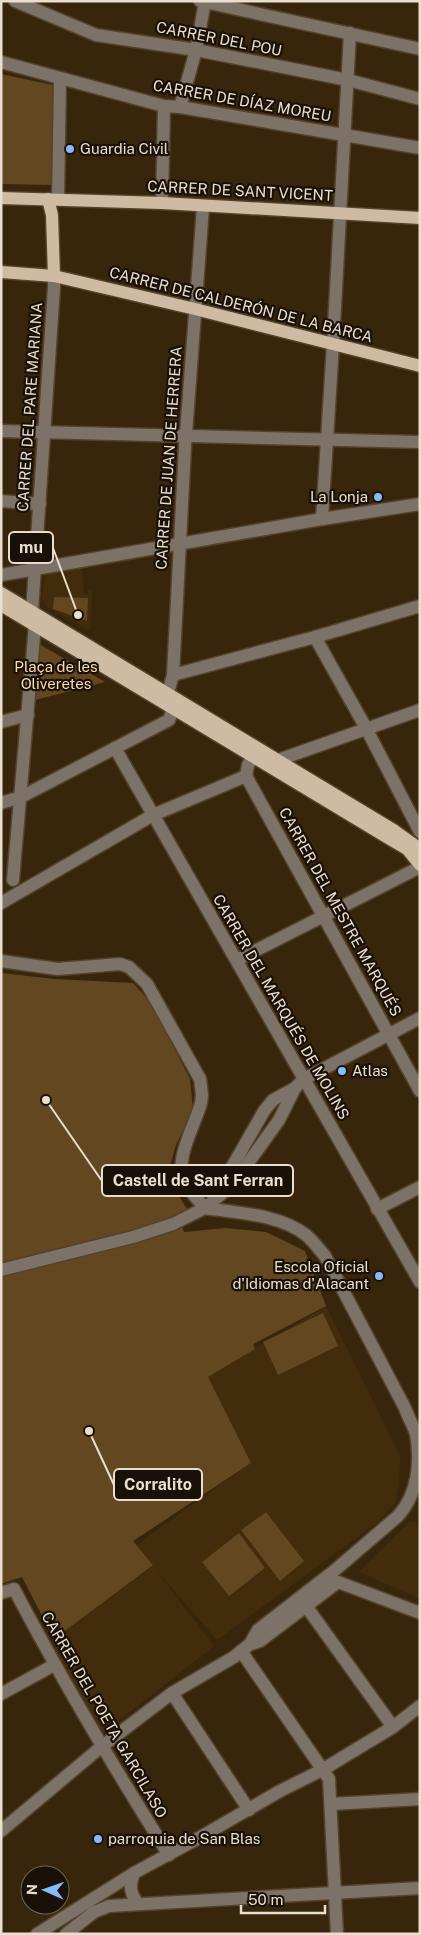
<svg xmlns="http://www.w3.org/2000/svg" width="421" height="1935" viewBox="0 0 421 1935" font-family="'Public Sans',sans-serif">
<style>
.built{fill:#432c0b}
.green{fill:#634721}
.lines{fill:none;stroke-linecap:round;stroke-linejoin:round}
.minor-casing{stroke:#54432b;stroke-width:15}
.major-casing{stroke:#54432b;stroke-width:15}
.minor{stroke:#7c7267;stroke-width:12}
.major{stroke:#cfbba3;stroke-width:12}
.poi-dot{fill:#85bbfb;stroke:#191107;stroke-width:2}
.labels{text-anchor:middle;stroke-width:4.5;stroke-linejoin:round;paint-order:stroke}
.street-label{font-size:15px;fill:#eadecf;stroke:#191107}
.poi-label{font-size:15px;fill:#eadecf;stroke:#191107;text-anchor:start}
.park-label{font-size:15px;fill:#fedcb1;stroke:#191107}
.leader{fill:none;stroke:#eadecf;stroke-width:2}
.callout-dot{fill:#eadecf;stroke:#191107;stroke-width:2}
.callout{fill:#191107;stroke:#eadecf;stroke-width:2}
.callout-label{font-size:16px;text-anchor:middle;font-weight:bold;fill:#eadecf}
</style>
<rect width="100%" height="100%" fill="#38260c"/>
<g class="built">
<path d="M 82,568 L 84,594 L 88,595 L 89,590 L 92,590 L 90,631 L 47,607 L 42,599 L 44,579 L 49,573 Z"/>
<path d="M 326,1306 L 400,1456 L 399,1482 L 395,1503 L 378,1522 L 217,1640 L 153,1566 L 214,1646 L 102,1734 L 52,1650 L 58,1646 L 54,1639 L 153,1565 L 136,1545 L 251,1463 L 207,1377 Z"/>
<path d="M 410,1521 L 420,1524 L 420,1599 L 359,1572 Z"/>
</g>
<g class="green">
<path d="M 1,74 L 53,85 L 52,185 L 1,184 Z"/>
<path d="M 54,597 L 88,598 L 87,621 L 53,609 Z"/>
<path d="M 39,644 L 105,682 L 35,700 Z"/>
<path d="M 1,973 L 55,979 L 133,983 L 151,1003 L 190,1079 L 193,1109 L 176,1145 L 167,1176 L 191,1216 L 180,1221 L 184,1232 L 226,1228 L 266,1232 L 305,1251 L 326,1306 L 253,1344 L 255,1349 L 208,1377 L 251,1463 L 133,1541 L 153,1565 L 54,1639 L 22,1577 L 1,1584 Z"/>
<path d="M 323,1313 L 338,1346 L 278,1375 L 263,1342 Z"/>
<path d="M 266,1512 L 304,1561 L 280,1581 L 241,1530 Z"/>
<path d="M 239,1533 L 265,1568 L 229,1596 L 202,1562 Z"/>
</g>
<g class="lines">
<defs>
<g id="minor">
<path d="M 15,1 L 96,35 L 196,50 L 348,80 L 420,99"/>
<path d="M 200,1 L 420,49"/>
<path d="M 1,62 L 164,106 L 180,107 L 420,148"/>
<path d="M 180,107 L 196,50 L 205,2"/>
<path d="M 58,199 L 60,79"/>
<path d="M 162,203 L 164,106"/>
<path d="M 1,431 L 420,442"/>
<path d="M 1,501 L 40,504"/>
<path d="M 322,519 L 333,344 L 350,33"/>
<path d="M 1,575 L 322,519 L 420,504"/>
<path d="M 32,612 L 54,287 L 54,276"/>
<path d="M 315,637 L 366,728 L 420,832"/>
<path d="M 173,675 L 315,637 L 420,606"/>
<path d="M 1,722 L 28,715"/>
<path d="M 115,748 L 420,1282"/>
<path d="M 246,776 L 420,1091"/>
<path d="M 246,776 L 248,765 L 253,757 L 278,760 L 420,710"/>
<path d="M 1,803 L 21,797 L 169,720 L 173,709 L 168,693 L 173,675 L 185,447 L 203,207"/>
<path d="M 13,880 L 35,625"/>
<path d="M 1,903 L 153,815 L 246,776"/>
<path d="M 237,960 L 420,867"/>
<path d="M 1,961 L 58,969 L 120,964 L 129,967 L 147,984 L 200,1079 L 202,1095 L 201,1103 C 195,1125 173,1161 185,1183 C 190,1192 198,1200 205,1208"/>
<path d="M 219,1195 L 224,1181 L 264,1111 L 273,1100 L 295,1088"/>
<path d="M 377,1209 L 420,1187"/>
<path d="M 1,1270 L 133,1237 L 173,1224 L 205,1208 L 233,1184 L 279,1120 L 295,1088 L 304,1079 L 420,1018"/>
<path d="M 1,1593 L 14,1589 C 62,1680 114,1768 169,1855"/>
<path d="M 306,1606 L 393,1727"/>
<path d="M 251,1644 L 260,1641 L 338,1582 L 420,1613"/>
<path d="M 241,1651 L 329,1779 L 337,1934"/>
<path d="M 172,1693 L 249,1810"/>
<path d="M 1,1694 L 54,1665"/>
<path d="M 331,1804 L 420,1799"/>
<path d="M 1,1831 L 101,1747 L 172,1693 L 234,1657 L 250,1644 L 258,1630 L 334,1571 L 398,1516 C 418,1494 421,1462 416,1434 C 413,1425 408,1417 405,1408 L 325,1256 C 319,1249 313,1241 306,1235 C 279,1214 237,1213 205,1208"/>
<path d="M 134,1873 C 129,1886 130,1893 138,1904"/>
<path d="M 37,1934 L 134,1873 L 197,1839 L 280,1791 L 322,1770 L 393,1727 L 420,1706"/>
<path d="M 66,1934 L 94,1912 L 109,1906 L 420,1888"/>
</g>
<g id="major">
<path d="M 1,198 L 162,203 L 420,218"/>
<path d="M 48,199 L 52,215 L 54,276"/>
<path d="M 1,272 L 54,276 L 195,309 L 420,366"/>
<path d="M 1,593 L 395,831 L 420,849"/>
<path d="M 1,605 L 390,839 L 407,849 L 420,865"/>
</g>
</defs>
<use href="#minor" class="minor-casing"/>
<use href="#major" class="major-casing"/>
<use href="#minor" class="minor"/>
<use href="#major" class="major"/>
</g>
<g class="poi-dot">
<circle cx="70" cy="149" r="5"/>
<circle cx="378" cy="497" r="5"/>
<circle cx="342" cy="1071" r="5"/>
<circle cx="379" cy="1276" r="5"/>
<circle cx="98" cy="1839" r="5"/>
</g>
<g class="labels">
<g class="street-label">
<text transform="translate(219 39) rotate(11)" y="5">CARRER DEL POU</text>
<text transform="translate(242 101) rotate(10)" y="5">CARRER DE DÍAZ MOREU</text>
<text transform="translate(240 191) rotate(3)" y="5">CARRER DE SANT VICENT</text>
<text transform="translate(241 305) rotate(14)" y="5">CARRER DE CALDERÓN DE LA BARCA</text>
<text transform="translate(30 407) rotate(-86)" y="5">CARRER DEL PARE MARIANA</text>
<text transform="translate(169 458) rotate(-86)" y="5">CARRER DE JUAN DE HERRERA</text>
<text transform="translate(340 912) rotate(61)" y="5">CARRER DEL MESTRE MARQUÉS</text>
<text transform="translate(281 1007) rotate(60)" y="5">CARRER DEL MARQUÉS DE MOLINS</text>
<text transform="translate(104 1715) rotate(60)" y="5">CARRER DEL POETA GARCILASO</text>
</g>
<g class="poi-label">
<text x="80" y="154">Guardia Civil</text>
<text x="368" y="502" text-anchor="end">La Lonja</text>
<text x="352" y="1076">Atlas</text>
<text x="369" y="1272" text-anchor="end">Escola Oficial<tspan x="369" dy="17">d'Idiomas d'Alacant</tspan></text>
<text x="108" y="1844">parroquia de San Blas</text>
</g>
<g class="park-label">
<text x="56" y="672">Plaça de les<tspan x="56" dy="17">Oliveretes</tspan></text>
</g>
</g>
<path class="leader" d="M78 615L53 548M46 1100L102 1181M89 1431L114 1485"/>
<g class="callout-dot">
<circle cx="78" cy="615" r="5"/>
<circle cx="46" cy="1100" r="5"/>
<circle cx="89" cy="1431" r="5"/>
</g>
<g class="callout">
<rect x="9" y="532" width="44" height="31" rx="5"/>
<rect x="102" y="1165" width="191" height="31" rx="5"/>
<rect x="114" y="1469" width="88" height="31" rx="5"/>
</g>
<g class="callout-label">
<text x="31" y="553">mu</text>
<text x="198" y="1186">Castell de Sant Ferran</text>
<text x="158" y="1490">Corralito</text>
</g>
<rect width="421" height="1935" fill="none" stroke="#eadecf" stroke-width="5"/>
<g transform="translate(45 1890) rotate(272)"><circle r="24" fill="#191107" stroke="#6d6357"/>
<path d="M0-4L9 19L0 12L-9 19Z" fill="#85bbfb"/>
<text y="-8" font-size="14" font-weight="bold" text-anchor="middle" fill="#eadecf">N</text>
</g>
<path d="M241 1905v8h84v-8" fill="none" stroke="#eadecf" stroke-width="2.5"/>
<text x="248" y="1905" font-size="15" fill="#eadecf" stroke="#191107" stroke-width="4" paint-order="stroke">50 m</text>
</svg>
